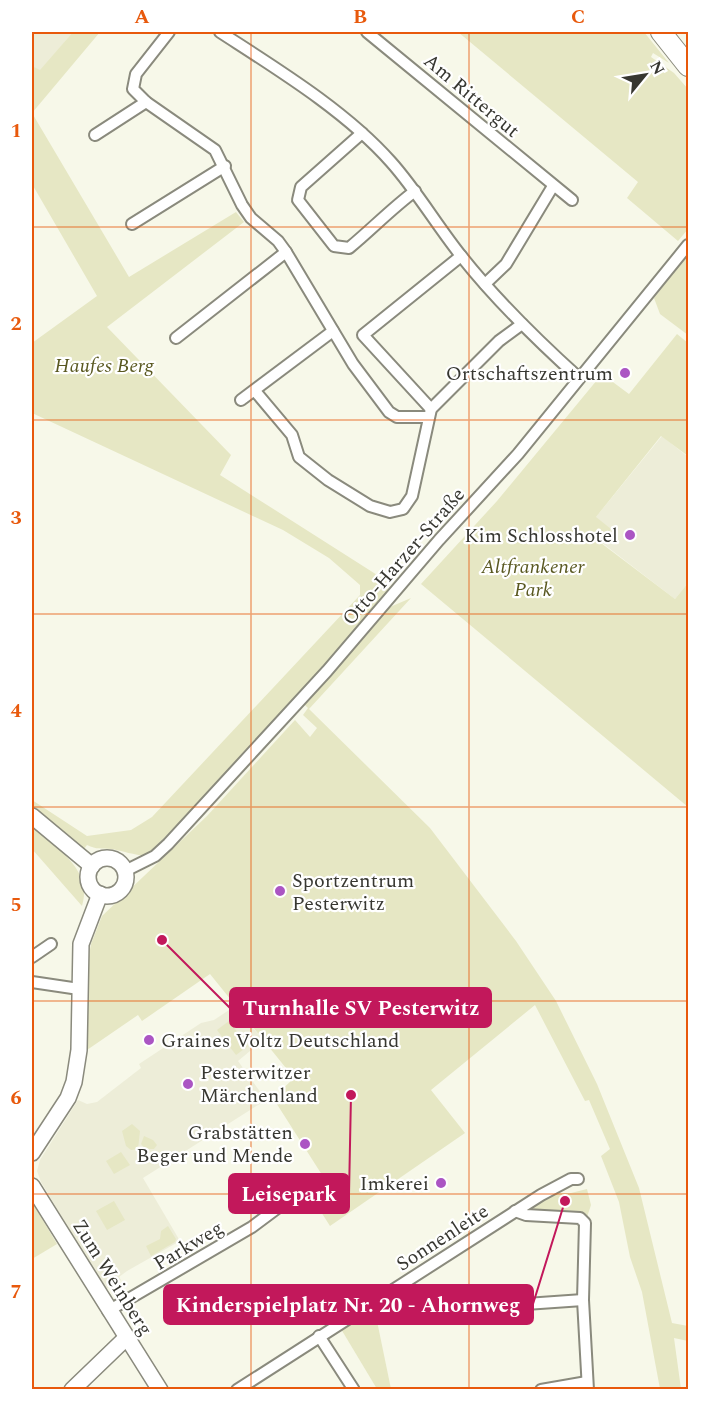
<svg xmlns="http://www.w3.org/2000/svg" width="720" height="1421" viewBox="0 0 720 1421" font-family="Spectral,serif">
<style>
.built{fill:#ededd8}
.green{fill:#e6e7c4}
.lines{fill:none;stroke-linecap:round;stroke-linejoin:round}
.street-casing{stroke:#8a8a7d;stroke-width:14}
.secondary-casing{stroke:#8a8a7d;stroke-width:18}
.highway-casing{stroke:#8a8a7d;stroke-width:22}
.street{stroke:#fff;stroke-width:10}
.secondary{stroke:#fff;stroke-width:15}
.highway{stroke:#fff;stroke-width:20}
.grid{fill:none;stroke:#e8590c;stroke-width:1.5;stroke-opacity:0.55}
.poi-dot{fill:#ab55c3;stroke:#fff;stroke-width:2}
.labels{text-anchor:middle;stroke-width:4.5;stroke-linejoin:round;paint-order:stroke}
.street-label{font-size:20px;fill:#373731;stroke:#fff}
.park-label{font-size:20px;font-style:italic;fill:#595820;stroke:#fff}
.poi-label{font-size:20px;fill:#373731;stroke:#fff;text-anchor:end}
.leader{fill:none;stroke:#c2185b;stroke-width:2}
.callout-dot{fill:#c2185b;stroke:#fff;stroke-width:2}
.callout{fill:#c2185b;stroke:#c2185b;stroke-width:2}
.callout-label{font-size:21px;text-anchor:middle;font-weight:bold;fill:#fff}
.neatline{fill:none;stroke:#e8590c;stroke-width:2}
.grid-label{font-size:20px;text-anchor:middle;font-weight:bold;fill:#e8590c}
</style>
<rect width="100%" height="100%" fill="#f7f8e9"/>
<g class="built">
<path d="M 32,32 L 73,32 L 40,71 L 32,66 Z"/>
<path d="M 662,436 L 688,457 L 688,583 L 675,599 L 601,542 L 596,517 Z"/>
<path d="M 235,1006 L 263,1040 L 238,1061 L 266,1100 L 143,1178 L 180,1241 L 127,1271 L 119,1277 L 121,1280 L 105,1290 L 41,1182 L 37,1171 L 40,1160 L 78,1100 L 87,1104 L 97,1102 L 141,1068 L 139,1064 L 201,1023 L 214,1020 Z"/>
</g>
<g class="green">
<path d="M 73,32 L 100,32 L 32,113 L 129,277 L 236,212 L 244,222 L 107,327 L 231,455 L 220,475 L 385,580 L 389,594 L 199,803 L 146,856 C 134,855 123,851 111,849 C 101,848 97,850 87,845 L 84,849 L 37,814 L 32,809 L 32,800 L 87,836 L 131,830 L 152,817 L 360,595 L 360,585 L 329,558 L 283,530 L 32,413 L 32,343 L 97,296 L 32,184 L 32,66 L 40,70 Z"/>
<path d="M 458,32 L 644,32 L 669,63 L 653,53 L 651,57 L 674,73 L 688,89 L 688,229 L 678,241 L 627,198 L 638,182 Z"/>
<path d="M 688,254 L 688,335 L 660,314 L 654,298 Z"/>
<path d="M 677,334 L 688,343 L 688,456 L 661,436 L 596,517 L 611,529 L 601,543 L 675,599 L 688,583 L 688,807 L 421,584 L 497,501 L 602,374 L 629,394 Z"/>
<path d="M 411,598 L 309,709 L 430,828 L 516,941 L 556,1001 L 597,1084 L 639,1188 L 672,1323 L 688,1326 L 688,1341 L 674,1338 L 681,1389 L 660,1389 L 642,1292 L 630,1257 L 619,1202 L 601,1156 L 610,1149 L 589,1100 L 585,1101 L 535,1005 L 431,1090 L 465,1133 L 330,1226 L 309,1193 L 324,1178 L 273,1098 L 294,1078 L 210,974 L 142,1021 L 138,1015 L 87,1050 L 87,967 L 91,944 L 102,916 L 207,816 L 295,720 L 310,737 L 317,728 L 303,715 L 308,708 L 303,703 L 390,607 Z"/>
<path d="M 32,826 C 55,847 94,870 82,906 L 32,849 Z"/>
<path d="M 229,1021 L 248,1046 L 236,1055 L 217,1030 Z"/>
<path d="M 132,1124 L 140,1131 L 138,1149 L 131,1150 L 126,1146 L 122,1131 Z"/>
<path d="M 144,1136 L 153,1140 L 157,1145 L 154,1149 L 145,1149 L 141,1144 Z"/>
<path d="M 121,1152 L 130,1165 L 114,1174 L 106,1161 Z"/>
<path d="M 587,1189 L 591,1205 L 586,1220 L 530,1211 L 531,1207 L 555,1193 L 571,1193 Z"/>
<path d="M 114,1201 L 125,1220 L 107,1230 L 96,1211 Z"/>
<path d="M 32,1202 L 57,1244 L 32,1259 Z"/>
<path d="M 168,1226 L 176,1239 L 175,1242 L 151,1256 L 146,1246 L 160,1239 L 161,1231 Z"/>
<path d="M 377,1321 L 391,1389 L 377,1389 L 341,1329 L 349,1323 Z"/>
</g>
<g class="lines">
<defs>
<g id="street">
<path d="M 169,32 L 136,74 L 133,89 L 146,102 L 215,150 L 242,205 L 251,218 L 278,241 L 286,252 L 353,364 L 389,412 L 397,417 L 428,417"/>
<path d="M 220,32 C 277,69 346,111 391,162 C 417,191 437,226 462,257 C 497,301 538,341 579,378"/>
<path d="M 367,32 L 572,200"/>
<path d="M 362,133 L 301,187 L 298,200 L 334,246 L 349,248 C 372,229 391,209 415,191"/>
<path d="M 95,135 L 146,102"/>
<path d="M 132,224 L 225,166"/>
<path d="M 485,284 L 506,264 L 553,186"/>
<path d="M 176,338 L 286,252"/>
<path d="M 255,391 L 292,435 L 299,457 L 328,480 L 370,506 L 390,512 L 403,509 L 412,496 L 431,409 L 499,341 L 522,324"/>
<path d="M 241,400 L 333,331"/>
<path d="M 431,409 L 363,335 L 461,256"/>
<path d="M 125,871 L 155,856 L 168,844 L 327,671 L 439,540 L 518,454 L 688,245"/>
<path d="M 32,957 L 51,944"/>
<path d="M 32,982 L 79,989"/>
<path d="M 515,1211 L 526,1215 L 580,1218 L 585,1223 L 583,1300 L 588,1390"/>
<path d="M 108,1311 L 252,1227 L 311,1183"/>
<path d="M 356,1316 L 583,1300"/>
<path d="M 319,1336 L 354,1390"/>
<path d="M 237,1390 L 541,1195 L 571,1179 L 578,1179"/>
<path d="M 541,1390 L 587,1382"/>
</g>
<g id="secondary">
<path d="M 32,816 L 92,866"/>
<circle cx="107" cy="877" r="19"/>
<path d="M 32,1153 L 68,1098 L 74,1082 L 79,1050 L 81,944 L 100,894"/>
<path d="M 32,1186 L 160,1390"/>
<path d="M 72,1390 L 126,1338"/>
</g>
<path id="highway" d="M 661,32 L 688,66"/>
</defs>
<use href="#street" class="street-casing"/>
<use href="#secondary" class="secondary-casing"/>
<use href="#highway" class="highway-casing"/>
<use href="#street" class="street"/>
<use href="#secondary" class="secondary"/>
<use href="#highway" class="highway"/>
</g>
<path class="grid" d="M 251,32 L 251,1390M 469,32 L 469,1390M 32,227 L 688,227M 32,420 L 688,420M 32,614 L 688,614M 32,807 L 688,807M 32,1001 L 688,1001M 32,1194 L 688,1194"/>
<g class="poi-dot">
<circle cx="625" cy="373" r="6"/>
<circle cx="630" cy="535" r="6"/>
<circle cx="280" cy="891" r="6"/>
<circle cx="149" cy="1040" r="6"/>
<circle cx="188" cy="1084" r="6"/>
<circle cx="305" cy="1144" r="6"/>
<circle cx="441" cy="1183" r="6"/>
</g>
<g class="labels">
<g class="street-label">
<text transform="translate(472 95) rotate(40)" y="7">Am Rittergut</text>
<text transform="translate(403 556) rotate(-49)" y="7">Otto-Harzer-Straße</text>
<text transform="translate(442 1237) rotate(-33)" y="7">Sonnenleite</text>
<text transform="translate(188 1245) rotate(-31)" y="7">Parkweg</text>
<text transform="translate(113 1277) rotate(58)" y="7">Zum Weinberg</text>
</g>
<g class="park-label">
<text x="104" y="372">Haufes Berg</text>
<text x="533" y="573">Altfrankener<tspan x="533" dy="23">Park</tspan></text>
</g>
<g class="poi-label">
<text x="613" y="380">Ortschaftszentrum</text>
<text x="618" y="542">Kim Schlosshotel</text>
<text x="292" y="887" text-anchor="start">Sportzentrum<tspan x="292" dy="23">Pesterwitz</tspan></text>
<text x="161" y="1047" text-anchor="start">Graines Voltz Deutschland</text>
<text x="200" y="1079" text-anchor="start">Pesterwitzer<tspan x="200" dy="23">Märchenland</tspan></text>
<text x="293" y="1139">Grabstätten<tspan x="293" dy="23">Beger und Mende</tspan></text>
<text x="429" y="1190">Imkerei</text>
</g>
</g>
<path class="leader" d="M162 940L230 1008M351 1095L349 1194M565 1201L533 1304"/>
<g class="callout-dot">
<circle cx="162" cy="940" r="6"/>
<circle cx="351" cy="1095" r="6"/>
<circle cx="565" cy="1201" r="6"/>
</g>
<g class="callout">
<rect x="230" y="988" width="261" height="39" rx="6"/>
<rect x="229" y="1174" width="120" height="39" rx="6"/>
<rect x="164" y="1285" width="369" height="39" rx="6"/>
</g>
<g class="callout-label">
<text x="361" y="1015">Turnhalle SV Pesterwitz</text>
<text x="289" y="1201">Leisepark</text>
<text x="348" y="1312">Kinderspielplatz Nr. 20 - Ahornweg</text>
</g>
<rect width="720" height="1421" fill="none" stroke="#ffffff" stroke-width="66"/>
<g transform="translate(645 75) rotate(60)" stroke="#ffffff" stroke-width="4.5" paint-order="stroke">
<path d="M0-4.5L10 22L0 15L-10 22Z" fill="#373731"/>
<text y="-9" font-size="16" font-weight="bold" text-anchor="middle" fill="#373731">N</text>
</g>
<rect x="33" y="33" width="654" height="1355" class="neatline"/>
<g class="grid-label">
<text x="142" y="23">A</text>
<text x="360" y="23">B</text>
<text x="578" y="23">C</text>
<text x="16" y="137">1</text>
<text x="16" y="330">2</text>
<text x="16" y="524">3</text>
<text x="16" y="717">4</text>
<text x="16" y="911">5</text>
<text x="16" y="1104">6</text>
<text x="16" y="1298">7</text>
</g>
</svg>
